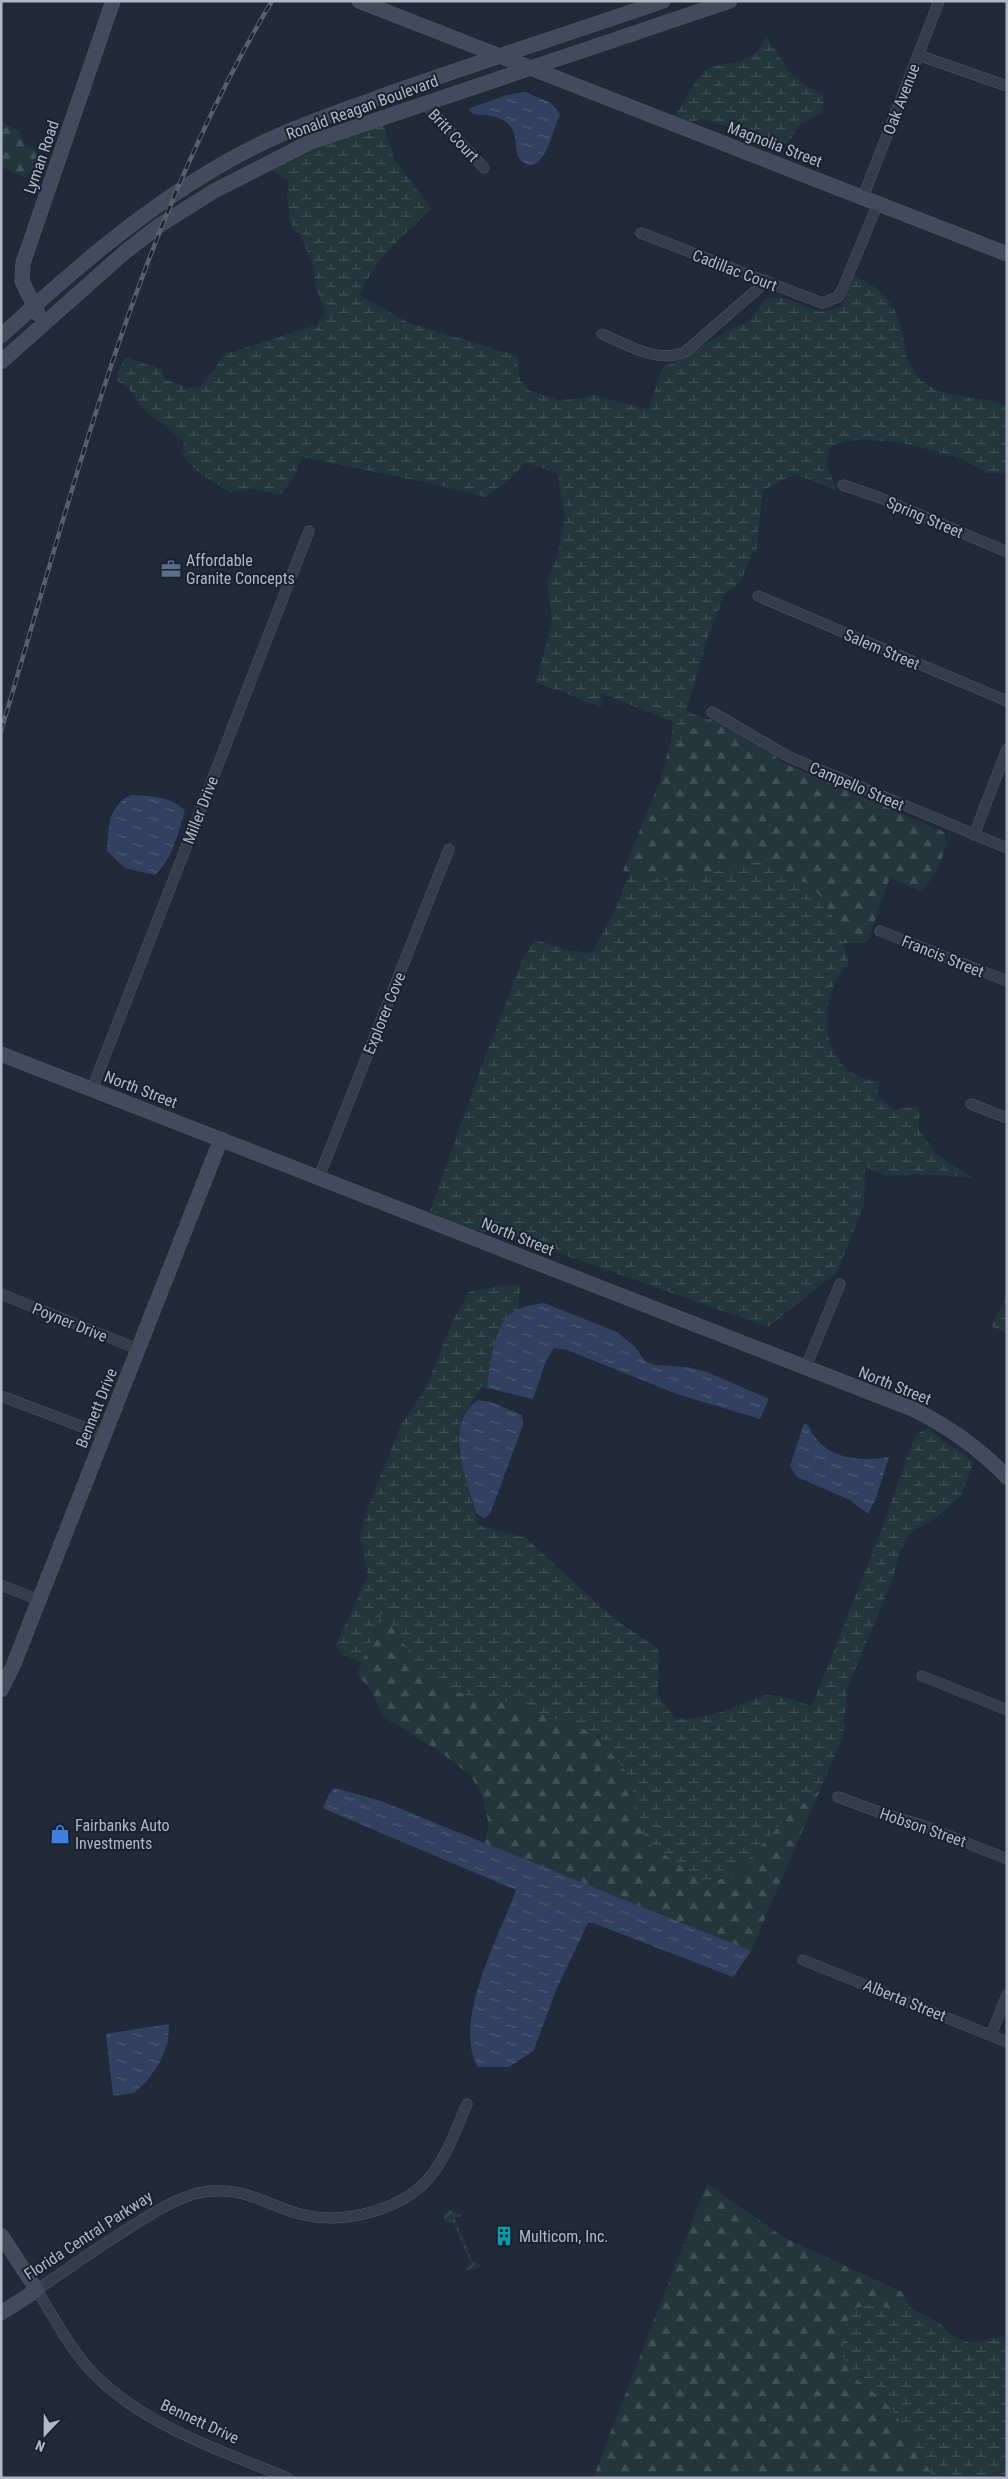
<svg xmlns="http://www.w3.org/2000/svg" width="1008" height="2479" viewBox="0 0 1008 2479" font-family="'Roboto Condensed',sans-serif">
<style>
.forest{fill:url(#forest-firs)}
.wetland{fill:url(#wetland-marsh)}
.garden{fill:url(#garden-furrows)}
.water{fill:url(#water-ripples)}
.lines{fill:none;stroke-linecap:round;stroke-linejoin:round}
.street-casing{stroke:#505765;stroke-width:11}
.secondary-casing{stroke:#505765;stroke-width:15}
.street{stroke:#353c4a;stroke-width:10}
.secondary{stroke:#434a5d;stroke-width:14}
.rail-casing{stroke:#575f71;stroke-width:4.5}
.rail{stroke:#1a212f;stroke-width:2.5;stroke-dasharray:8;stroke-linecap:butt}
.labels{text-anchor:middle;stroke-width:4;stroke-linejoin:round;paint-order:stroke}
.street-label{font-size:16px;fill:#b0b7c6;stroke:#1a212f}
.poi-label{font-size:16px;fill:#b0b7c6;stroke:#1a212f;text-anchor:start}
</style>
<defs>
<pattern id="forest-firs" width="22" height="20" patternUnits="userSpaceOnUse" patternTransform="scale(1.25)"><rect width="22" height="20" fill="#23363b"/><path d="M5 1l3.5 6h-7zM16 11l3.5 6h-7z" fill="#405156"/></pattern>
<pattern id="wetland-marsh" width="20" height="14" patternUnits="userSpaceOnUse" patternTransform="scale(1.25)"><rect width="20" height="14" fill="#23363b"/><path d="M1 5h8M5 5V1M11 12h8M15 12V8" fill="none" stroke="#405156"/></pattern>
<pattern id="garden-furrows" width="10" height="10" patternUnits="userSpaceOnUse" patternTransform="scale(1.25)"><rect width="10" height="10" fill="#23363b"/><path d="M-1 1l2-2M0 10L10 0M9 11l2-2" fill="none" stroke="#405156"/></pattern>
<pattern id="water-ripples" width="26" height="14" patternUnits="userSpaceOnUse" patternTransform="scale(1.25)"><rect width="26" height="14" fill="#334160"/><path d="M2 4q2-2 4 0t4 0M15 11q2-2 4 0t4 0" fill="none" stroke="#4e5a75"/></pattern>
</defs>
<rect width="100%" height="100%" fill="#212a3a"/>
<g class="forest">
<path d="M 1,121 L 20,132 L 23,143 L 38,153 L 36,168 L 24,177 L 1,167 Z"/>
<path d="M 711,718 L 772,753 L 779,761 L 944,832 L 947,844 L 936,872 L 922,892 L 890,878 L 867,943 L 844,943 L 827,908 L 812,887 L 735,865 L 704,875 L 664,880 L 623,871 L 660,781 L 671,740 L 678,744 L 686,732 Z"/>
<path d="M 383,1611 L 416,1663 L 475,1697 L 505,1701 L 596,1733 L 629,1776 L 645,1841 L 707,1884 L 736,1873 L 789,1815 L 820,1790 L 751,1951 L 484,1843 L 489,1825 L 482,1795 L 471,1776 L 438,1750 L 383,1717 L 370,1688 L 357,1675 Z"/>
<path d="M 707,2183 L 783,2237 L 902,2292 L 912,2310 L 893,2310 L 873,2304 L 851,2375 L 870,2389 L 893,2410 L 934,2478 L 593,2478 Z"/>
</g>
<g class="wetland">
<path d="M 766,35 L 789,72 L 806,85 L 822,94 L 824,104 L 822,113 L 799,125 L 789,142 L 779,146 L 757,143 L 732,128 L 701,119 L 692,122 L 684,120 L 676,114 C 688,99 693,78 710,68 C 714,65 721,65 725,64 C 746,61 759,55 766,35 Z"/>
<path d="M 383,122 L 394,159 L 432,209 C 404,235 374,259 360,295 L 409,323 L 517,356 L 520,380 L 530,391 L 559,400 L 577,399 L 593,395 L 648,409 L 663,367 L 687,357 L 702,345 L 749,321 L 766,298 L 784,298 L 820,312 L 842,307 L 855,276 C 882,288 898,306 903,337 C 906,353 903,353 913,369 C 916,373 918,379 922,381 C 945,400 980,394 1007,406 L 1007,474 L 987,473 L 960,458 L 904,443 L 866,440 L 846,441 L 830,447 L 826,463 L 837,491 L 795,474 L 763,490 L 756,551 L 751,555 L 741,582 L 724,595 L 709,634 L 686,711 L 709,720 L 686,732 L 678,744 L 671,740 L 673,722 L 603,694 L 601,707 L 536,682 L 552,622 L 547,581 L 558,554 L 565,516 L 557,473 L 525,462 L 514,475 L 486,497 L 433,484 L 303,457 L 292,480 L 280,495 L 253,489 L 231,492 L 200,474 L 181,454 L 184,441 L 142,408 L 129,389 L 115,379 L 125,357 L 161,369 L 165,379 L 188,388 L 200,387 L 226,354 L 316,325 L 325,313 L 315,283 L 314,267 L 300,235 L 292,228 L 287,199 L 288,181 L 272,170 L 272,166 L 309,147 Z"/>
<path d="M 759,862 C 776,869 798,875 812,887 C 830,904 844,940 849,964 C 812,998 820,1080 880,1081 L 876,1101 L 882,1099 L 894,1110 L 919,1106 L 919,1130 L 938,1156 L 974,1178 L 925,1174 L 887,1176 L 865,1167 L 864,1205 L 837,1272 L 768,1327 L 525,1241 L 459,1226 L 430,1211 L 481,1068 L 524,956 L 536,940 L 570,951 L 592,953 L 615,910 L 630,872 L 664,880 L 704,875 L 735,865 Z"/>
<path d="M 520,1284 L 518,1310 C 494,1326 490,1361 487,1388 L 481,1387 L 461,1420 L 458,1446 L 478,1525 L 526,1538 L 613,1618 L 654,1646 L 659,1651 L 658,1695 L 675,1719 L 694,1718 L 722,1712 L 765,1695 L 781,1696 L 812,1706 L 884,1523 L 915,1435 L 933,1425 L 930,1431 L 974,1462 L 961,1495 L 937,1517 L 910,1533 L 900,1552 L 891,1584 L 847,1689 L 843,1737 L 820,1790 L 789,1815 L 736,1873 L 707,1884 L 645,1841 L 629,1776 L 596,1733 L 505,1701 L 475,1697 L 439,1687 L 416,1663 L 383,1611 L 362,1663 L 344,1656 L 335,1646 L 368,1576 L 360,1536 L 367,1510 L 401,1425 L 425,1390 L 452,1322 L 469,1292 L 497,1286 Z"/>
<path d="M 1007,1295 L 1007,1333 L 991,1326 Z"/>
<path d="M 873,2304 L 893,2310 L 912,2309 L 940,2323 L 952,2336 L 970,2343 L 1007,2336 L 1007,2478 L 934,2478 L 893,2410 L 870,2389 L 851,2375 L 842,2354 L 846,2323 L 856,2308 Z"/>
</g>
<path class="garden" d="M 449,2210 L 460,2214 L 462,2217 L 454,2217 L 473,2262 L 481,2265 L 477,2269 L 466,2270 L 464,2267 L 471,2264 L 453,2222 L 446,2223 L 443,2214 Z"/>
<g class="water">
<path d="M 525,92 L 551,103 L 560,114 C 554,128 549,153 537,163 C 530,169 518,161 517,153 C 515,142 517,129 506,122 C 495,114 485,116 473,114 L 468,109 L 507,95 Z"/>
<path d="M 131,795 C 149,796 172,797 185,810 C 178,833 173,858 155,875 L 125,868 L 107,851 C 109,827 107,807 131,795 Z"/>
<path d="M 544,1303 L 617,1332 L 634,1346 L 645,1361 L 654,1365 L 687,1367 L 707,1372 L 769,1399 L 760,1419 L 677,1394 L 567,1350 L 554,1348 L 546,1361 L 533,1399 L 487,1388 C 489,1368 494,1331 508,1316 C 517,1307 532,1305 544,1303 Z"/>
<path d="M 478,1400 L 491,1402 L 522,1415 L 523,1425 L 490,1514 L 484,1518 L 476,1513 C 467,1479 442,1425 478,1400 Z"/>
<path d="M 804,1423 L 808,1425 C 823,1459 856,1462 889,1457 L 876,1498 L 868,1514 L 850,1500 L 797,1477 L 790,1466 Z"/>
<path d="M 335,1788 L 381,1801 L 751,1951 L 733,1977 L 593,1923 L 588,1923 L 556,1990 L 534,2050 L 509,2067 L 478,2067 C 451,2021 500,1936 516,1890 L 327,1810 L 323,1808 L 329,1794 Z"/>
<path d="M 169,2024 L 168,2042 L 159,2064 L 146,2082 L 134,2093 L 113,2096 L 106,2034 Z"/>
</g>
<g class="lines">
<defs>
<g id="street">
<path d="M 918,55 L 1007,86"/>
<path d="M 424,103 L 484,168"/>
<path d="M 863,197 L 939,1"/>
<path d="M 641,233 L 822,303 L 838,297 L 843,288 L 878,203"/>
<path d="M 602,334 C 628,345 658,364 685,352 L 767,281"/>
<path d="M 843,485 L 878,497 L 1007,552"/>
<path d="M 758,596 L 1007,701"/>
<path d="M 712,712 L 789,757 L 1007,848"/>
<path d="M 974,835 L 1007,749"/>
<path d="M 880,931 L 1007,981"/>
<path d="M 92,1089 L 309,531"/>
<path d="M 971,1104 L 1007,1118"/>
<path d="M 319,1177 L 449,849"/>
<path d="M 1,1294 L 138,1349"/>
<path d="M 805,1369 L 840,1284"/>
<path d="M 1,1396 L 104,1435"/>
<path d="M 1,1585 L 39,1600"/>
<path d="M 922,1676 L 1007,1710"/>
<path d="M 838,1797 L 884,1814 L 922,1825 L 1007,1859"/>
<path d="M 803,1960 L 1007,2042"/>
<path d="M 991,2035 L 1007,1995"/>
<path d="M 288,2478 C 217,2449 124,2419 77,2354 C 62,2334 50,2311 37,2290 C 74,2264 111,2238 150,2215 C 165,2206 181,2197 198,2193 C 242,2184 261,2203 300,2214 C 341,2225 401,2211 429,2178 C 447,2157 456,2129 467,2104"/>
</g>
<g id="secondary">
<path d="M 359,1 L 1007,254"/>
<path d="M 38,314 L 22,281 L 23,263 L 113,1"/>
<path d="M 1,336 C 80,264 159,195 254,147 C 294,127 336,113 377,98 C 472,64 568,34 663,1"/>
<path d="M 1,362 L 125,252 L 160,225 L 214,191 L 308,143 L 730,1"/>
<path d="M 1,1054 L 915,1410 C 951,1428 979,1448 1007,1477"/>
<path d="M 1,1690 L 13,1666 L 221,1139"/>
<path d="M 1,2235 L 37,2290 L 1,2313"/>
</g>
</defs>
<use href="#street" class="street-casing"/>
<use href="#secondary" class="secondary-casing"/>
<use href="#street" class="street"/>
<use href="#secondary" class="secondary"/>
<defs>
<path id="rail" d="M 1,731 C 76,482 137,226 272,1"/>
</defs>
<use href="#rail" class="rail-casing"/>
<use href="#rail" class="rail"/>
</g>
<defs>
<symbol id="office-bare" viewBox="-9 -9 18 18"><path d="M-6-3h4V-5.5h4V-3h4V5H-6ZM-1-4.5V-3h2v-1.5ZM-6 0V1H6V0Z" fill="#5c6f8a" stroke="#1a212f" stroke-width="2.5" paint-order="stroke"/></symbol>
<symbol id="shop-bare" viewBox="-9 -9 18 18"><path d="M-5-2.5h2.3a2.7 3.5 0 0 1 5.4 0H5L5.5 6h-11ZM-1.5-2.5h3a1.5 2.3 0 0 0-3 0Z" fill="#3f7fe0" stroke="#1a212f" stroke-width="2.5" paint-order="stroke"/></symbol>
<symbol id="building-bare" viewBox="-9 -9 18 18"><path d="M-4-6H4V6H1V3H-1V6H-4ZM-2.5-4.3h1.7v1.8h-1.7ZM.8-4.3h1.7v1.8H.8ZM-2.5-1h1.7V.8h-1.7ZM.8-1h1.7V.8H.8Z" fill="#0f9aa8" stroke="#1a212f" stroke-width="2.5" paint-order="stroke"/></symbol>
</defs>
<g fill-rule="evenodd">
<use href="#office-bare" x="157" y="555" width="28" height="28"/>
<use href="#shop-bare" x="46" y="1820" width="28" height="28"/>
<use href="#building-bare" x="490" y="2222" width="28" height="28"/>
</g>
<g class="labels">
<g class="street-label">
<text transform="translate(901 99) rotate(-69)" y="6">Oak Avenue</text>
<text transform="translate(362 107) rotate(-20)" y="6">Ronald Reagan Boulevard</text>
<text transform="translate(454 135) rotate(47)" y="6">Britt Court</text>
<text transform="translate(775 144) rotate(21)" y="6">Magnolia Street</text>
<text transform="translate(41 157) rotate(-71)" y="6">Lyman Road</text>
<text transform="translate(735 270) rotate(21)" y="6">Cadillac Court</text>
<text transform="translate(925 517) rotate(23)" y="6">Spring Street</text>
<text transform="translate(882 649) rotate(23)" y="6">Salem Street</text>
<text transform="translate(857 786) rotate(23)" y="6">Campello Street</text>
<text transform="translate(200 810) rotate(-69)" y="6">Miller Drive</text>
<text transform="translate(943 956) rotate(22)" y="6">Francis Street</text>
<text transform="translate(384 1013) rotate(-68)" y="6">Explorer Cove</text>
<text transform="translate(141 1089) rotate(21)" y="6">North Street</text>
<text transform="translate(518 1236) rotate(22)" y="6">North Street</text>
<text transform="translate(70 1322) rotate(22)" y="6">Poyner Drive</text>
<text transform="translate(895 1385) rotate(22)" y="6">North Street</text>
<text transform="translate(96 1408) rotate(-68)" y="6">Bennett Drive</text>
<text transform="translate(923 1827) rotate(19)" y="6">Hobson Street</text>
<text transform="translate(905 2000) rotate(22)" y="6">Alberta Street</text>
<text transform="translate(88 2235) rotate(-33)" y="6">Florida Central Parkway</text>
<text transform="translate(200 2421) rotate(25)" y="6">Bennett Drive</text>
</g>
<g class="poi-label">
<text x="186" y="566">Affordable<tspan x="186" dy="18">Granite Concepts</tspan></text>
<text x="75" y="1831">Fairbanks Auto<tspan x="75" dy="18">Investments</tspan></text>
<text x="519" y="2242">Multicom, Inc.</text>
</g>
</g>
<rect width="1008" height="2479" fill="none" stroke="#b0b7c6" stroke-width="5"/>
<g transform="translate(45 2434) rotate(202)" stroke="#1a212f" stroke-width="4" paint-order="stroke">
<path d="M0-4L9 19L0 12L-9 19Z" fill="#b0b7c6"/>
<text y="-8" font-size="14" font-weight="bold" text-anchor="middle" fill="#b0b7c6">N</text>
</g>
</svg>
